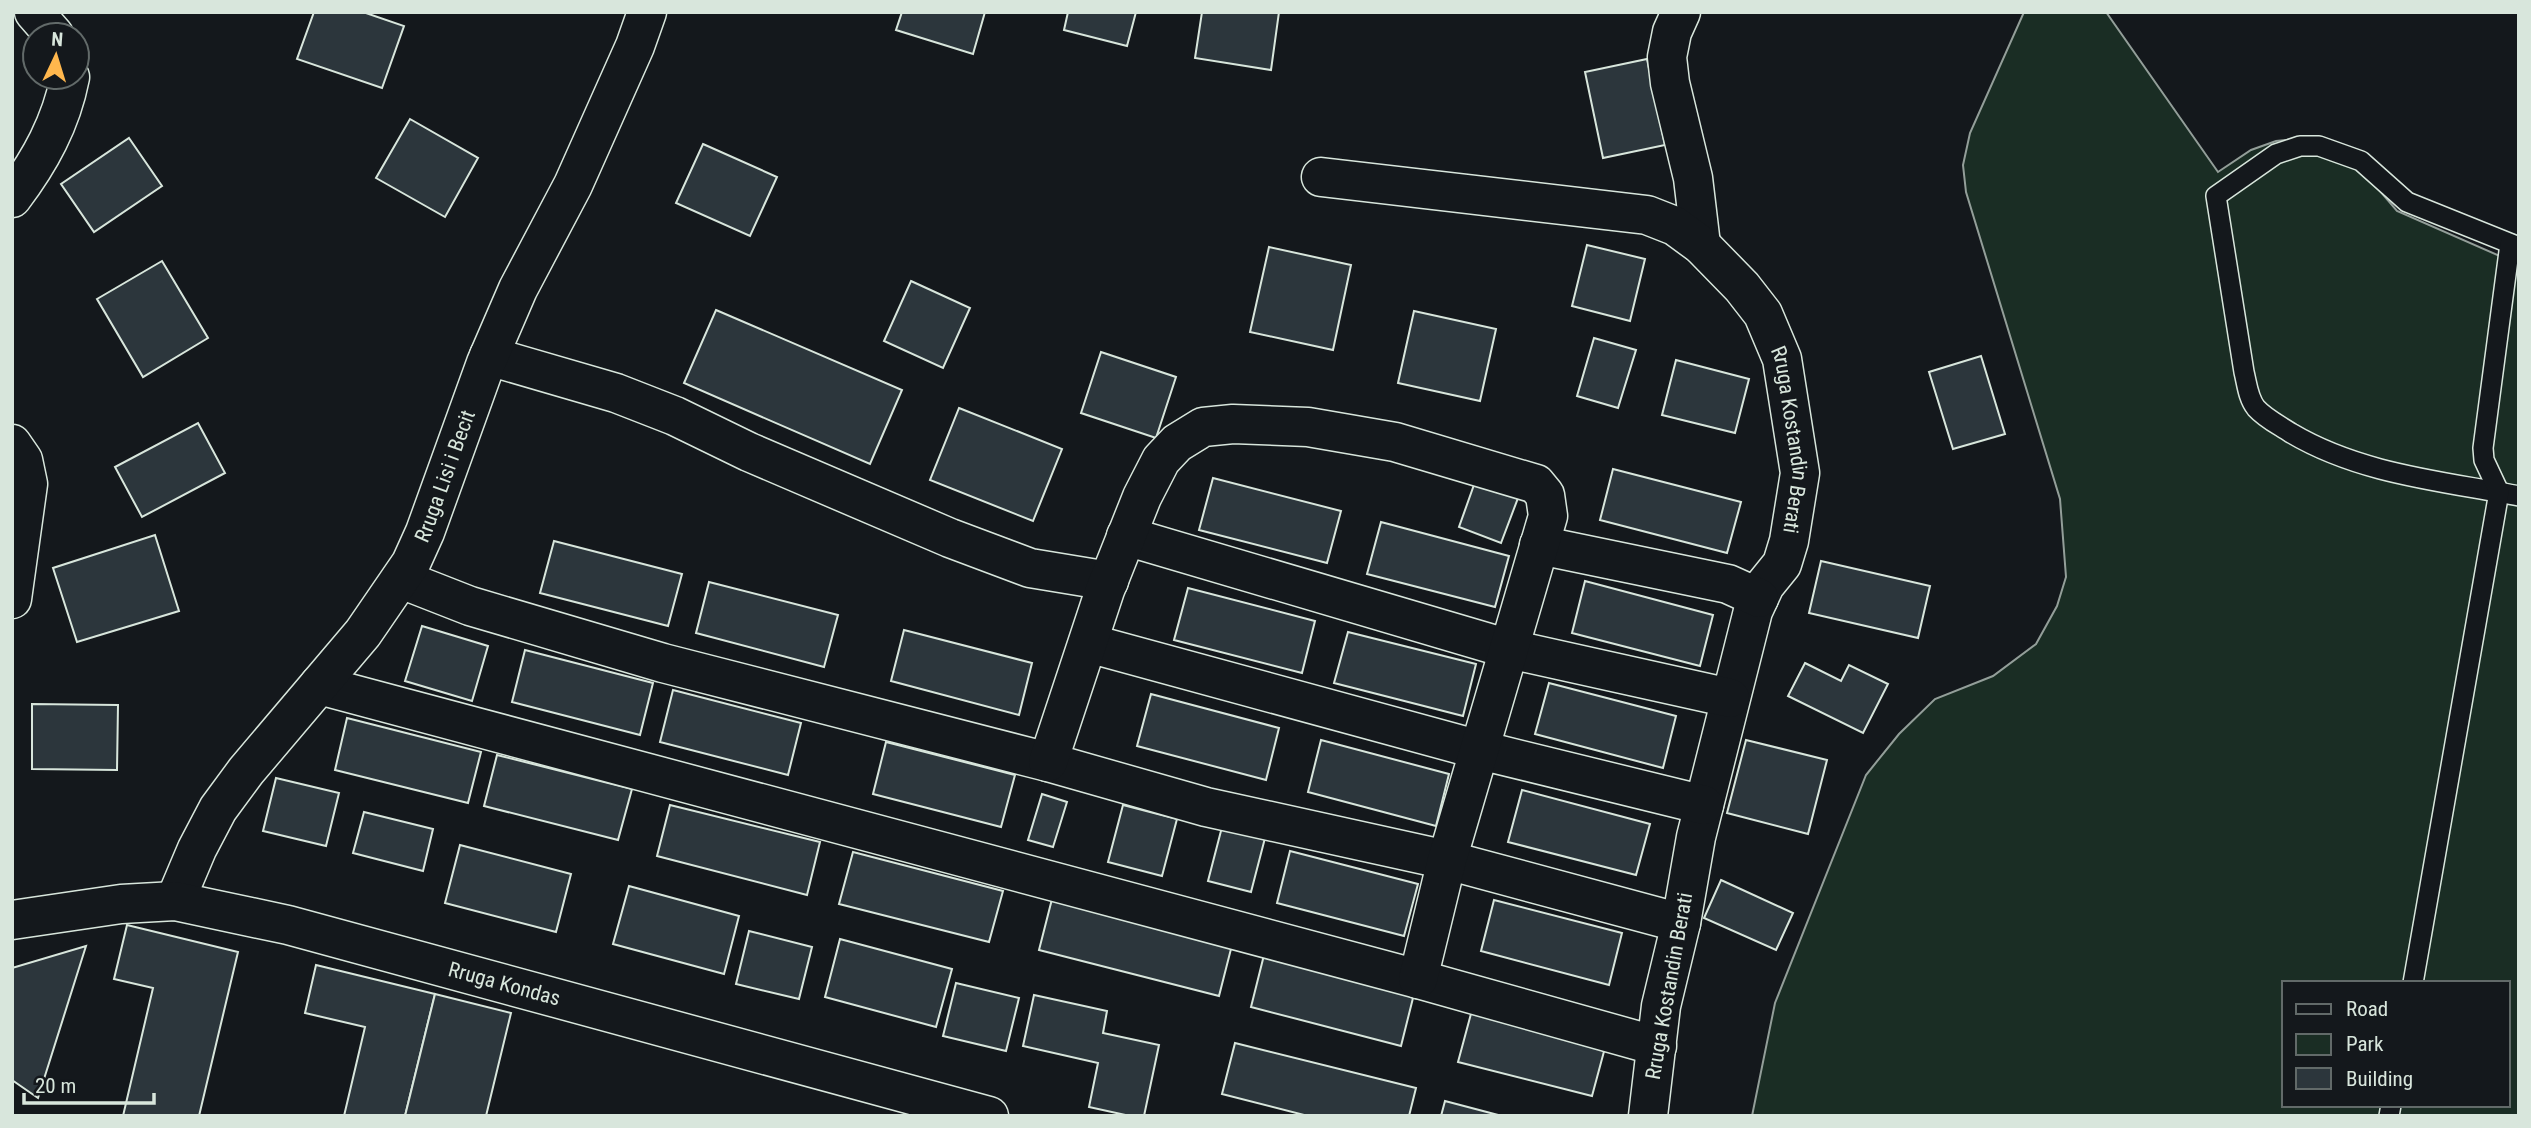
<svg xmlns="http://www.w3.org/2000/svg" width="2531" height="1128" viewBox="0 0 2531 1128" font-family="'Roboto Condensed',sans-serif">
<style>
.green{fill:#1a2d24;stroke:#939e99;stroke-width:2;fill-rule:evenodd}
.building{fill:#2c363c;stroke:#d8e6dc;stroke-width:2}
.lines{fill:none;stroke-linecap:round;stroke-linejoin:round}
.service-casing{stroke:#d8e6dc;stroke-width:22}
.minor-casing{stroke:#d8e6dc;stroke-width:41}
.tertiary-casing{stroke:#d8e6dc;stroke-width:41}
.service{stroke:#14181c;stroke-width:19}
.minor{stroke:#14181c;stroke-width:38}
.tertiary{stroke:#14181c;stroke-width:38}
.labels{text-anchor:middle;stroke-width:5;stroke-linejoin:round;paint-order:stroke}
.street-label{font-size:21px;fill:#d8e6dc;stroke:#14181c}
</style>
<rect width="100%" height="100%" fill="#14181c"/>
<path class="green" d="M 2024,12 L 2106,12 L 2218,172 L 2251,150 L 2276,141 L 2307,138 L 2350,156 L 2397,211 L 2502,257 L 2519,262 L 2519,1116 L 1752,1116 L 1775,1003 L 1866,775 L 1899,734 L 1935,699 L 1993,676 L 2036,644 L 2057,606 L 2066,577 L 2060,499 L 1966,192 L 1963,165 L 1970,133 ZM 2284,983 L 2508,983 L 2508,1105 L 2284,1105 Z"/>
<g class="building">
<path d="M 314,12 L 363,12 L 404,26 L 382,88 L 297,59 Z"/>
<path d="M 902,12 L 985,12 L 973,54 L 896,30 Z"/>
<path d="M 1068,12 L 1136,12 L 1127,46 L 1064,30 Z"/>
<path d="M 1202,12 L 1279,12 L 1271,70 L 1195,58 Z"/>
<path d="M 1647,59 L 1665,145 L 1603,158 L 1585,72 Z"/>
<path d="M 410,119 L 478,158 L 445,217 L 376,178 Z"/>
<path d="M 129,138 L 162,186 L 94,232 L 61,184 Z"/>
<path d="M 703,144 L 777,177 L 750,236 L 676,203 Z"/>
<path d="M 1587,245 L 1645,259 L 1630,321 L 1572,306 Z"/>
<path d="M 1269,247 L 1351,265 L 1333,350 L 1250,332 Z"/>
<path d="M 162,261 L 208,338 L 143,377 L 97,299 Z"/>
<path d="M 911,281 L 970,308 L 943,368 L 884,341 Z"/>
<path d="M 716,310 L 902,390 L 870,464 L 684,383 Z"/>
<path d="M 1414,311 L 1496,329 L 1480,401 L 1398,383 Z"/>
<path d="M 1594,338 L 1636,350 L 1618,408 L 1577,396 Z"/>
<path d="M 1101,352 L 1176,377 L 1156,438 L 1081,413 Z"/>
<path d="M 1981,356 L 2005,434 L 1953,449 L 1929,372 Z"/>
<path d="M 1676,360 L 1749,379 L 1735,433 L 1662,415 Z"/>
<path d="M 959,408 L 1062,449 L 1033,521 L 930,480 Z"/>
<path d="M 198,423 L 225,473 L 142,517 L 115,467 Z"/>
<path d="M 1613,469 L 1741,502 L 1727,553 L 1600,520 Z"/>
<path d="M 1213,478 L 1341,511 L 1327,563 L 1199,530 Z"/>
<path d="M 1475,482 L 1518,498 L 1501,543 L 1459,527 Z"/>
<path d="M 1381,522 L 1509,556 L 1495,607 L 1367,574 Z"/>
<path d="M 155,535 L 179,611 L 77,642 L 53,568 Z"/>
<path d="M 554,541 L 682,574 L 668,626 L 540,593 Z"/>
<path d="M 1821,561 L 1930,586 L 1918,638 L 1809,613 Z"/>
<path d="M 1585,581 L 1713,615 L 1700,666 L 1572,633 Z"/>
<path d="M 709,582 L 838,615 L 824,667 L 696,633 Z"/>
<path d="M 1188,588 L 1315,621 L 1302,673 L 1174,640 Z"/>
<path d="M 422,626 L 488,646 L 472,701 L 405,681 Z"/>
<path d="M 904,630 L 1032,663 L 1019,715 L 891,681 Z"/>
<path d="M 1348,632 L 1476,664 L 1463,716 L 1334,683 Z"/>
<path d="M 525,650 L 653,683 L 640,735 L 512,702 Z"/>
<path d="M 1805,663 L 1841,681 L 1849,665 L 1888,684 L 1863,733 L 1788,696 Z"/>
<path d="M 1549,683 L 1676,716 L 1663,768 L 1535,734 Z"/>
<path d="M 673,690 L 801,723 L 788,775 L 660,742 Z"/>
<path d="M 1151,694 L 1279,728 L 1266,780 L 1137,746 Z"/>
<path d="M 32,704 L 118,705 L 117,770 L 32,769 Z"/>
<path d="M 347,718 L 481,752 L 468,803 L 335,770 Z"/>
<path d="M 1321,740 L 1449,774 L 1436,826 L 1308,792 Z"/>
<path d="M 1746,740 L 1827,760 L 1808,834 L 1727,813 Z"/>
<path d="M 886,742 L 1015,775 L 1001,827 L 873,794 Z"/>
<path d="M 497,755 L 632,789 L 618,840 L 484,806 Z"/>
<path d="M 276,778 L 339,793 L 326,846 L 263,831 Z"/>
<path d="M 1522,790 L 1650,824 L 1636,875 L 1508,842 Z"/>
<path d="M 1042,794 L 1067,802 L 1053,847 L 1028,840 Z"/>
<path d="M 670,805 L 820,842 L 807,895 L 657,856 Z"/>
<path d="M 1123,805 L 1177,819 L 1162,876 L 1108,862 Z"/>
<path d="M 364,812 L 433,829 L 423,871 L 353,853 Z"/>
<path d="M 1222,827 L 1265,838 L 1251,892 L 1208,881 Z"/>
<path d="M 460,845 L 571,874 L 556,932 L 445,903 Z"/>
<path d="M 1290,851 L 1418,884 L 1404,936 L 1277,903 Z"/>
<path d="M 853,852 L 1003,891 L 989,942 L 839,904 Z"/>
<path d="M 1721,880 L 1793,913 L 1776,950 L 1704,918 Z"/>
<path d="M 629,886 L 739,916 L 724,974 L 613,944 Z"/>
<path d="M 1052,899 L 1232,945 L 1219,996 L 1039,950 Z"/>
<path d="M 1494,900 L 1622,933 L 1609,985 L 1481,951 Z"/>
<path d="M 127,925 L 238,952 L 199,1116 L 123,1116 L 153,988 L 114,979 Z"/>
<path d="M 749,931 L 812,947 L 799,999 L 736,984 Z"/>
<path d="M 840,939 L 952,969 L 936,1027 L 825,997 Z"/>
<path d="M 86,946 L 38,1098 L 12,1080 L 12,968 Z"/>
<path d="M 1264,955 L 1414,994 L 1401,1046 L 1251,1007 Z"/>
<path d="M 316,965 L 435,994 L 405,1116 L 344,1116 L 365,1027 L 305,1013 Z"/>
<path d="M 956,983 L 1019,998 L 1006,1051 L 943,1036 Z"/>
<path d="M 435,994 L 511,1013 L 486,1116 L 405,1116 Z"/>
<path d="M 1034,995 L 1107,1011 L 1103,1033 L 1159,1045 L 1144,1116 L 1130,1116 L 1089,1107 L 1098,1063 L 1023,1046 Z"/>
<path d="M 1472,1010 L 1606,1044 L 1592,1096 L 1458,1062 Z"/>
<path d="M 1235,1043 L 1416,1088 L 1409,1116 L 1308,1116 L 1222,1094 Z"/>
<path d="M 1445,1101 L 1502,1116 L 1441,1116 Z"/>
</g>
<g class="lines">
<defs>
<g id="service">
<path d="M 2519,247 L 2407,202 L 2361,161 L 2319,146 L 2300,146 L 2276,154 L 2216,196 L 2244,372 C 2247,384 2248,398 2256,408 C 2266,419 2279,425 2291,433 C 2360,474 2441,481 2519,496"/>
<path d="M 2413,983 L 2499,492 L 2484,460 L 2483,448 L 2510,244"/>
<path d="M 2389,1116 L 2391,1105"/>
</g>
<g id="minor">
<path d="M 34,12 L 54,35"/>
<path d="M 1681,12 L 1672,32 L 1667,57 L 1670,83 L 1693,178 L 1701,245"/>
<path id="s1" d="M 1321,177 L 1647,215 L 1675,226 L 1701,245 L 1742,287 L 1763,314 L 1782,359 L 1800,473 L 1789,541 L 1782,564 L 1765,585 L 1753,611 L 1696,837 L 1681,923 L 1661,1006 L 1648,1116"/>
<path d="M 12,198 C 40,161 61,123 70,77"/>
<path d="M 489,356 L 616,393 L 675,416 L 749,452 L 950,538 L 1030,568 L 1109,581"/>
<path d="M 12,444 L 23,460 L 28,484 L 12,599"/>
<path d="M 1126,536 L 1509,649 L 1730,698"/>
<path d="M 1539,545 L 1728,584 L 1759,598"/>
<path d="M 401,579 L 470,606 L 663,663 L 1048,762 L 1206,807 L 1447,860 L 1681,923"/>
<path d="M 1088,643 L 1480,750 L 1704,805"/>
<path d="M 319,685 L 1418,979 L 1657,1046"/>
<path d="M 1048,762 L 1105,590 L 1142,497 L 1161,460 L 1177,443 L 1203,427 L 1233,424 L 1308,427 L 1395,442 L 1536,484 L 1545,495 L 1548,516 L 1447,860 L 1418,979"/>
<path id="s2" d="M 175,901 L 197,849 L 218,809 L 246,771 L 363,633 L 411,563 L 425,532 L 486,363 L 518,289 L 573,185 L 635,46 L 647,12"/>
</g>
<g id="tertiary">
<path id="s3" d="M 12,920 L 121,904 L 175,901 L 288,925 L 989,1116"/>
</g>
</defs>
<use href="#service" class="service-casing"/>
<use href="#minor" class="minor-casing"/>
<use href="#tertiary" class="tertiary-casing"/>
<use href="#service" class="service"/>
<use href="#minor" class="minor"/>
<use href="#tertiary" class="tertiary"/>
</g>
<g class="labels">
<g class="street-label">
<text dy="7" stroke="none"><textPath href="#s1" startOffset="614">Rruga Kostandin Berati</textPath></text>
<text dy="7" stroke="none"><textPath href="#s2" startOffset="508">Rruga Lisi i Becit</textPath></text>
<text dy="7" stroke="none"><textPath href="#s3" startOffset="504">Rruga Kondas</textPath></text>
<text transform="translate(1669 986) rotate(-80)" y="7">Rruga Kostandin Berati</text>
</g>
</g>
<rect width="2531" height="1128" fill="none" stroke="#d8e6dc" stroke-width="28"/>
<rect x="2282" y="981" width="228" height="126" fill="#14181c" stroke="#626a69" stroke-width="2"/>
<rect x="2296" y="1004" width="35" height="10" fill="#14181c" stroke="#626a69" stroke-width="2"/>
<text x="2346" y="1016" font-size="21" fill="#d8e6dc">Road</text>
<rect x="2296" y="1034" width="35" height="21" fill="#1a2d24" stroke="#626a69" stroke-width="2"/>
<text x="2346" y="1051" font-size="21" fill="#d8e6dc">Park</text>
<rect x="2296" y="1068" width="35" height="21" fill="#2c363c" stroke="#626a69" stroke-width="2"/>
<text x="2346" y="1086" font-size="21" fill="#d8e6dc">Building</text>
<g transform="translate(56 56) rotate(4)"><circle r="33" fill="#14181c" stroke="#626a69" stroke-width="2"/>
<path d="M0-5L12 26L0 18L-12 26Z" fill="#ffb74d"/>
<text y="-10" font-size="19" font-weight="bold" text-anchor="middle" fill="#d8e6dc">N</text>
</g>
<path d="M24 1093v10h130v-10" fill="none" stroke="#d8e6dc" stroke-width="3.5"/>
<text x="35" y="1093" font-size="21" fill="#d8e6dc" stroke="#14181c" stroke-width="5" paint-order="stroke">20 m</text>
</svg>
